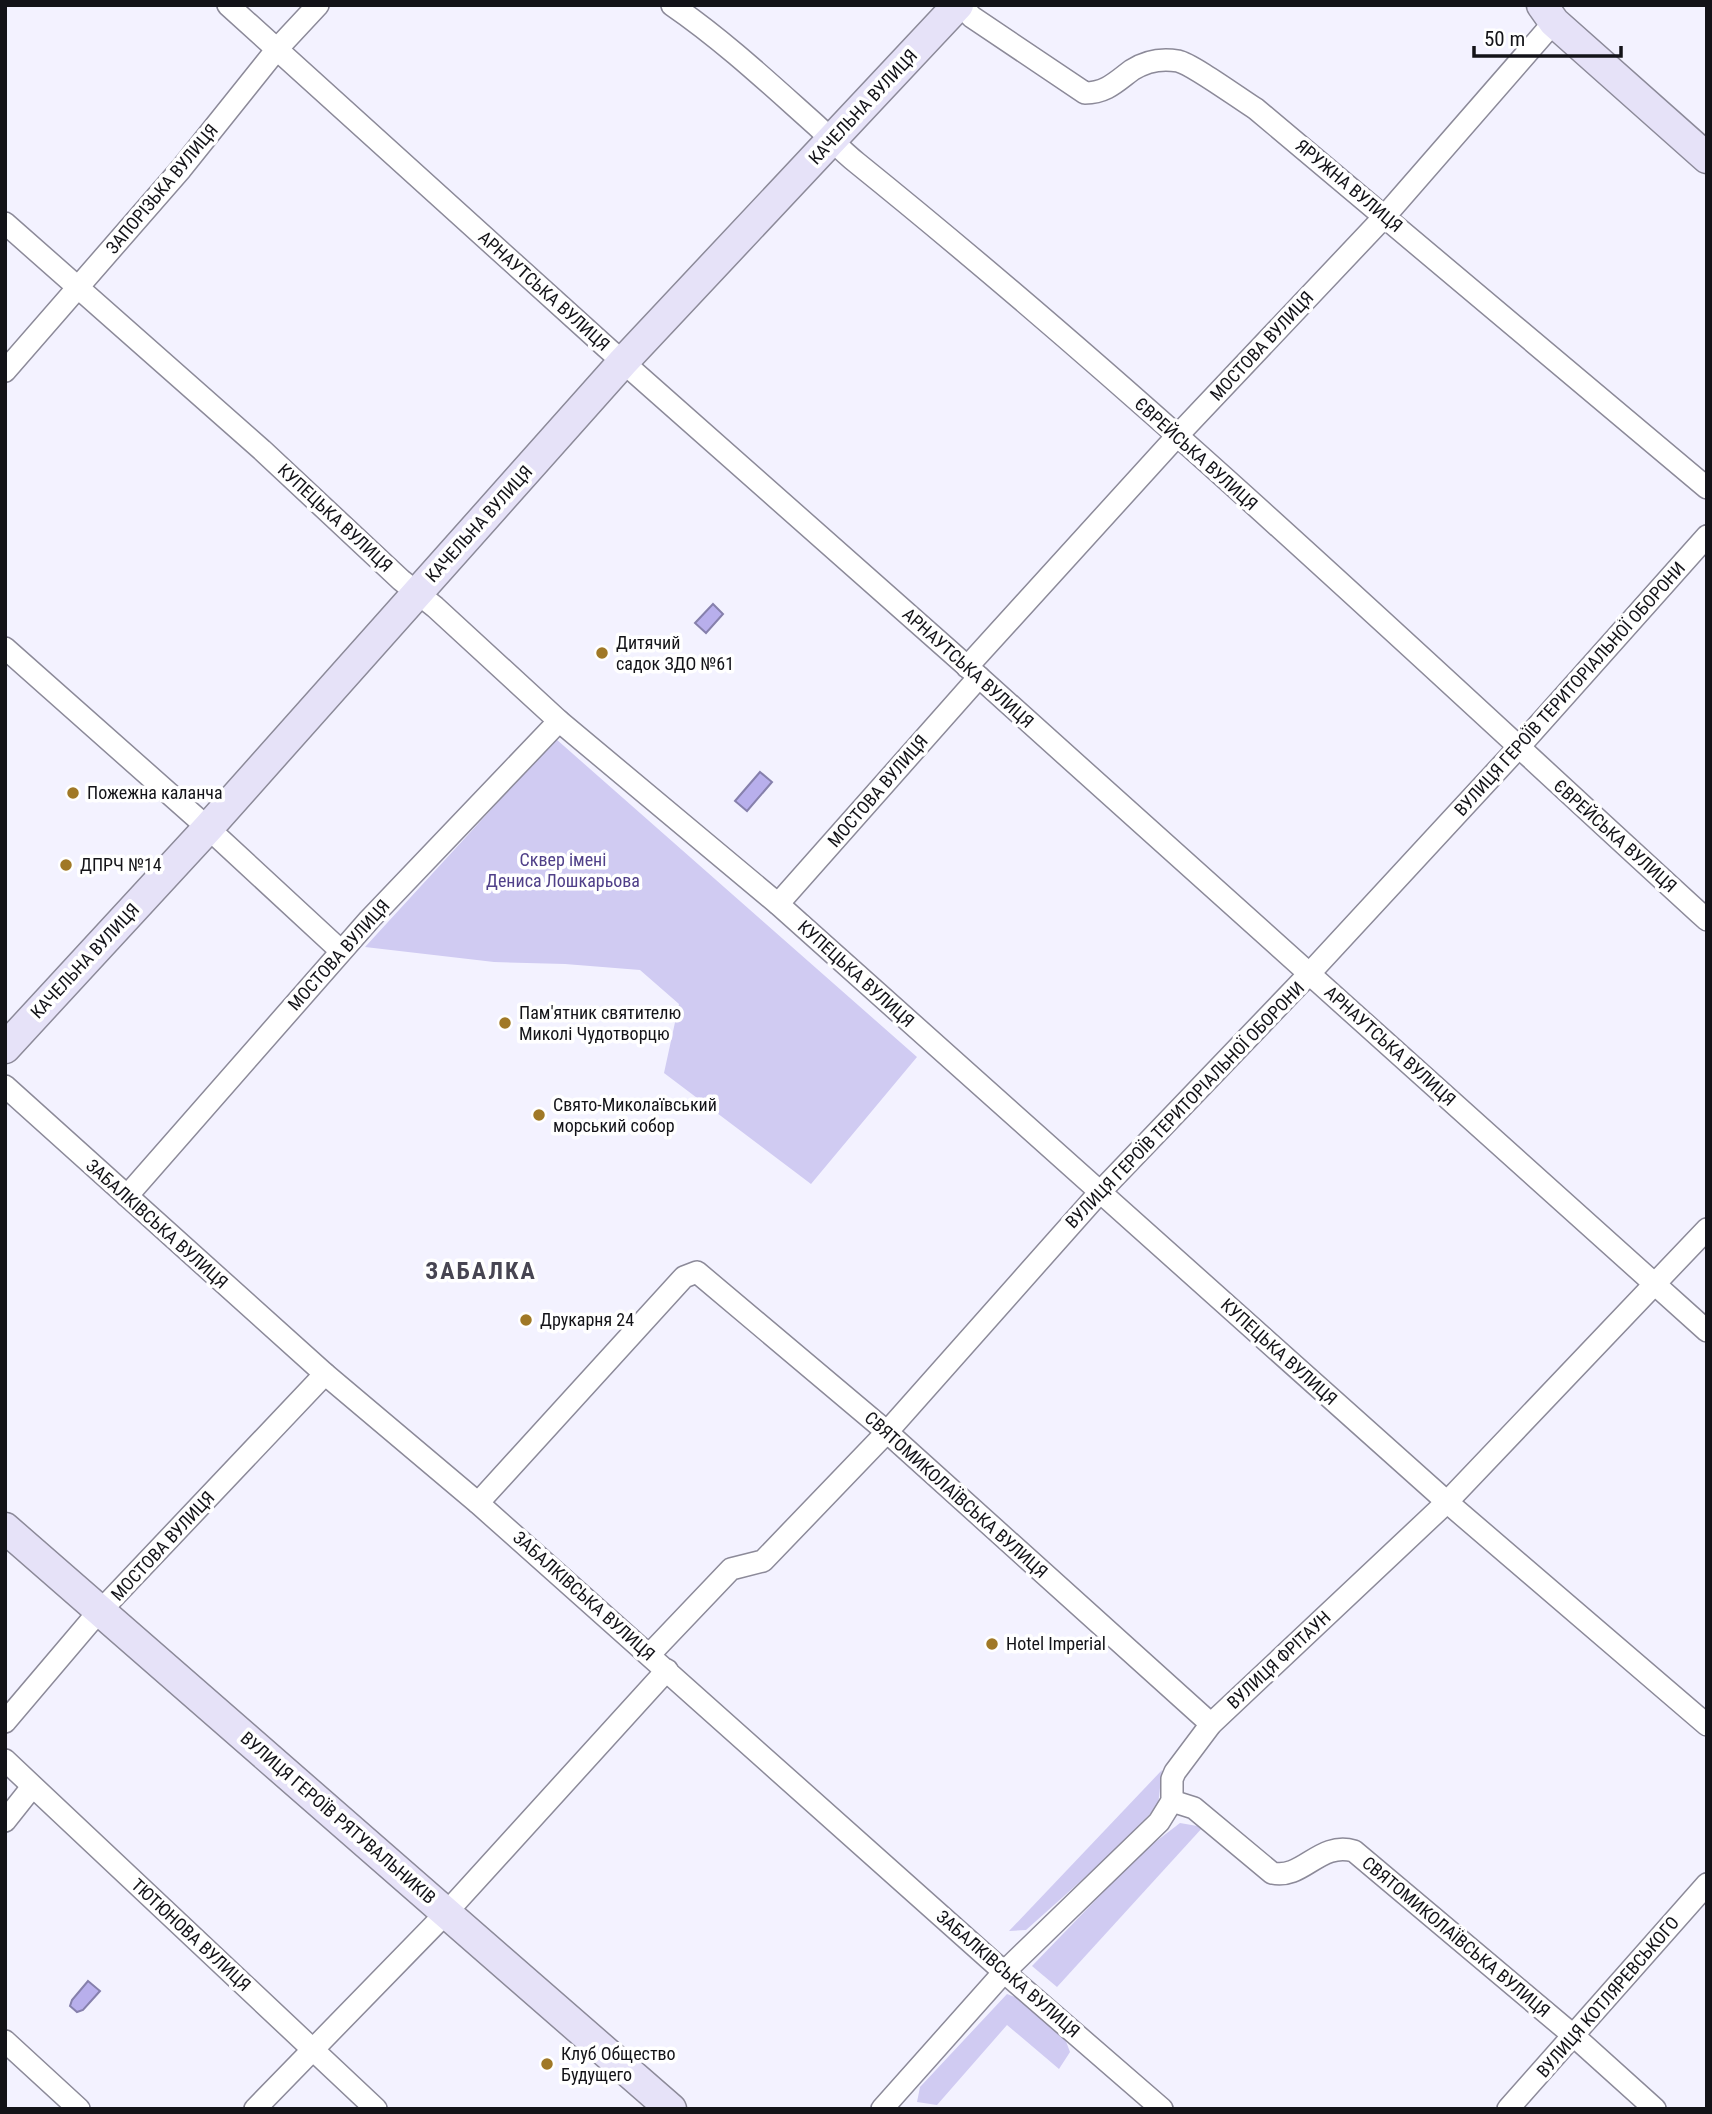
<svg xmlns="http://www.w3.org/2000/svg" width="1712" height="2114" viewBox="0 0 1712 2114" font-family="'Roboto Condensed',sans-serif">
<style>
.green{fill:#d0cbf2}
.water{fill:#b8afec;stroke:#8680ac;stroke-width:2}
.lines{fill:none;stroke-linecap:round;stroke-linejoin:round}
.street-casing{stroke:#8c8a99;stroke-width:24}
.secondary-casing{stroke:#8c8a99;stroke-width:33}
.street{stroke:#fff;stroke-width:21}
.secondary{stroke:#e6e2f8;stroke-width:30}
.poi-dot{fill:#a07826;stroke:#fff;stroke-width:2.5}
.labels{text-anchor:middle;stroke-width:7;stroke-linejoin:round;paint-order:stroke}
.street-label{font-size:18px;fill:#131318;stroke:#fff}
.poi-label{font-size:18px;fill:#131318;stroke:#fff;text-anchor:start}
.park-label{font-size:18px;fill:#504089;stroke:#fff}
.district-label{font-size:24px;font-weight:bold;letter-spacing:2px;fill:#474552;stroke:#fff}
</style>
<rect width="100%" height="100%" fill="#f3f2ff"/>
<g class="green">
<path d="M 556,739 L 917,1057 L 811,1184 L 664,1073 L 679,1004 L 640,970 L 565,964 L 494,962 L 365,947 Z"/>
<path d="M 1162,1770 L 1158,1806 L 1110,1855 L 1026,1930 L 1009,1931 Z"/>
<path d="M 1180,1823 L 1203,1827 L 1057,1987 L 1032,1966 L 1141,1853 Z"/>
<path d="M 1007,1994 L 1023,2000 L 1064,2036 L 1070,2052 L 1059,2069 L 1007,2025 L 937,2105 L 917,2102 L 920,2087 Z"/>
</g>
<g class="water">
<path d="M 713,604 L 723,614 L 706,633 L 695,623 Z"/>
<path d="M 760,772 L 772,782 L 747,811 L 735,801 Z"/>
<path d="M 88,1981 L 100,1991 L 83,2010 L 77,2012 L 70,2006 L 72,2000 Z"/>
</g>
<g class="lines">
<defs>
<g id="street">
<path d="M 228,5 L 606,347 L 979,677 L 1707,1331"/>
<path d="M 672,5 C 723,40 770,84 816,125 C 830,138 842,151 857,163 C 1152,401 1427,664 1707,920"/>
<path d="M 960,5 L 972,17 L 1085,93 C 1106,93 1116,82 1132,70 C 1146,61 1161,58 1178,61 C 1192,64 1240,99 1256,109 L 1707,488"/>
<path d="M 5,223 L 262,450 L 401,580 L 435,607 L 559,721 L 778,904 L 1447,1502 L 1707,1725"/>
<path d="M 5,371 L 181,169 L 277,49 L 318,5"/>
<path d="M 5,648 L 208,828 L 341,951"/>
<path d="M 967,667 L 1177,436 L 1385,216 L 1554,22"/>
<path d="M 778,904 L 979,677"/>
<path d="M 5,1086 L 325,1374 L 478,1503 L 1004,1972 L 1162,2109"/>
<path d="M 127,1196 L 369,920 L 559,721"/>
<path d="M 478,1503 L 684,1277 L 697,1272 L 887,1432 L 1211,1724"/>
<path d="M 650,1654 L 731,1569 L 763,1561 L 887,1432 L 1100,1192 L 1309,974 L 1518,748 L 1707,536"/>
<path d="M 5,1722 L 89,1623 L 325,1374"/>
<path d="M 5,1760 L 376,2109"/>
<path d="M 1172,1801 L 1194,1808 L 1272,1873 C 1303,1880 1319,1841 1354,1851 L 1574,2036 L 1655,2109"/>
<path d="M 5,1821 L 32,1787"/>
<path d="M 5,2041 L 79,2109"/>
<path d="M 255,2109 L 446,1913 L 667,1670"/>
<path d="M 882,2109 L 1004,1972 L 1159,1822 L 1172,1801 L 1172,1779 L 1175,1772 L 1211,1724 L 1447,1502 L 1707,1229"/>
<path d="M 1508,2109 L 1707,1884"/>
</g>
<g id="secondary">
<path d="M 1542,5 L 1554,22 L 1707,158"/>
<path d="M 5,1048 L 208,828 L 623,362 L 958,5"/>
<path d="M 5,1528 L 671,2109"/>
</g>
</defs>
<use href="#street" class="street-casing"/>
<use href="#secondary" class="secondary-casing"/>
<use href="#street" class="street"/>
<use href="#secondary" class="secondary"/>
</g>
<g class="poi-dot">
<circle cx="602" cy="653" r="7"/>
<circle cx="73" cy="793" r="7"/>
<circle cx="66" cy="865" r="7"/>
<circle cx="505" cy="1023" r="7"/>
<circle cx="539" cy="1115" r="7"/>
<circle cx="526" cy="1320" r="7"/>
<circle cx="992" cy="1644" r="7"/>
<circle cx="547" cy="2064" r="7"/>
</g>
<g class="labels">
<g class="street-label">
<text transform="translate(863 107) rotate(-47)" y="6">КАЧЕЛЬНА ВУЛИЦЯ</text>
<text transform="translate(1349 186) rotate(40)" y="6">ЯРУЖНА ВУЛИЦЯ</text>
<text transform="translate(162 189) rotate(-50)" y="6">ЗАПОРІЗЬКА ВУЛИЦЯ</text>
<text transform="translate(544 291) rotate(42)" y="6">АРНАУТСЬКА ВУЛИЦЯ</text>
<text transform="translate(1262 346) rotate(-47)" y="6">МОСТОВА ВУЛИЦЯ</text>
<text transform="translate(1196 454) rotate(42)" y="6">ЄВРЕЙСЬКА ВУЛИЦЯ</text>
<text transform="translate(335 518) rotate(43)" y="6">КУПЕЦЬКА ВУЛИЦЯ</text>
<text transform="translate(479 524) rotate(-48)" y="6">КАЧЕЛЬНА ВУЛИЦЯ</text>
<text transform="translate(968 668) rotate(42)" y="6">АРНАУТСЬКА ВУЛИЦЯ</text>
<text transform="translate(1570 689) rotate(-48)" y="6">ВУЛИЦЯ ГЕРОЇВ ТЕРИТОРІАЛЬНОЇ ОБОРОНИ</text>
<text transform="translate(878 791) rotate(-49)" y="6">МОСТОВА ВУЛИЦЯ</text>
<text transform="translate(1615 836) rotate(42)" y="6">ЄВРЕЙСЬКА ВУЛИЦЯ</text>
<text transform="translate(339 955) rotate(-48)" y="6">МОСТОВА ВУЛИЦЯ</text>
<text transform="translate(85 961) rotate(-47)" y="6">КАЧЕЛЬНА ВУЛИЦЯ</text>
<text transform="translate(856 974) rotate(42)" y="6">КУПЕЦЬКА ВУЛИЦЯ</text>
<text transform="translate(1390 1046) rotate(42)" y="6">АРНАУТСЬКА ВУЛИЦЯ</text>
<text transform="translate(1185 1105) rotate(-46)" y="6">ВУЛИЦЯ ГЕРОЇВ ТЕРИТОРІАЛЬНОЇ ОБОРОНИ</text>
<text transform="translate(157 1224) rotate(42)" y="6">ЗАБАЛКІВСЬКА ВУЛИЦЯ</text>
<text transform="translate(1279 1352) rotate(42)" y="6">КУПЕЦЬКА ВУЛИЦЯ</text>
<text transform="translate(956 1495) rotate(42)" y="6">СВЯТОМИКОЛАЇВСЬКА ВУЛИЦЯ</text>
<text transform="translate(163 1546) rotate(-47)" y="6">МОСТОВА ВУЛИЦЯ</text>
<text transform="translate(584 1596) rotate(42)" y="6">ЗАБАЛКІВСЬКА ВУЛИЦЯ</text>
<text transform="translate(1279 1660) rotate(-43)" y="6">ВУЛИЦЯ ФРІТАУН</text>
<text transform="translate(338 1818) rotate(41)" y="6">ВУЛИЦЯ ГЕРОЇВ РЯТУВАЛЬНИКІВ</text>
<text transform="translate(191 1935) rotate(43)" y="6">ТЮТЮНОВА ВУЛИЦЯ</text>
<text transform="translate(1456 1937) rotate(40)" y="6">СВЯТОМИКОЛАЇВСЬКА ВУЛИЦЯ</text>
<text transform="translate(1008 1974) rotate(41)" y="6">ЗАБАЛКІВСЬКА ВУЛИЦЯ</text>
<text transform="translate(1608 1997) rotate(-49)" y="6">ВУЛИЦЯ КОТЛЯРЕВСЬКОГО</text>
</g>
<g class="poi-label">
<text x="616" y="649">Дитячий<tspan x="616" dy="21">садок ЗДО №61</tspan></text>
<text x="87" y="799">Пожежна каланча</text>
<text x="80" y="871">ДПРЧ №14</text>
<text x="519" y="1019">Пам'ятник святителю<tspan x="519" dy="21">Миколі Чудотворцю</tspan></text>
<text x="553" y="1111">Свято-Миколаївський<tspan x="553" dy="21">морський собор</tspan></text>
<text x="540" y="1326">Друкарня 24</text>
<text x="1006" y="1650">Hotel Imperial</text>
<text x="561" y="2060">Клуб Общество<tspan x="561" dy="21">Будущего</tspan></text>
</g>
<g class="park-label">
<text x="563" y="866">Сквер імені<tspan x="563" dy="21">Дениса Лошкарьова</tspan></text>
</g>
<g class="district-label">
<text x="481" y="1279">ЗАБАЛКА</text>
</g>
</g>
<rect width="1712" height="2114" fill="none" stroke="#131318" stroke-width="14"/>
<path d="M1474 46v10h147v-10" fill="none" stroke="#131318" stroke-width="3.5"/>
<text x="1484" y="46" font-size="21" fill="#131318" stroke="#ffffff" stroke-width="5" paint-order="stroke">50 m</text>
</svg>
